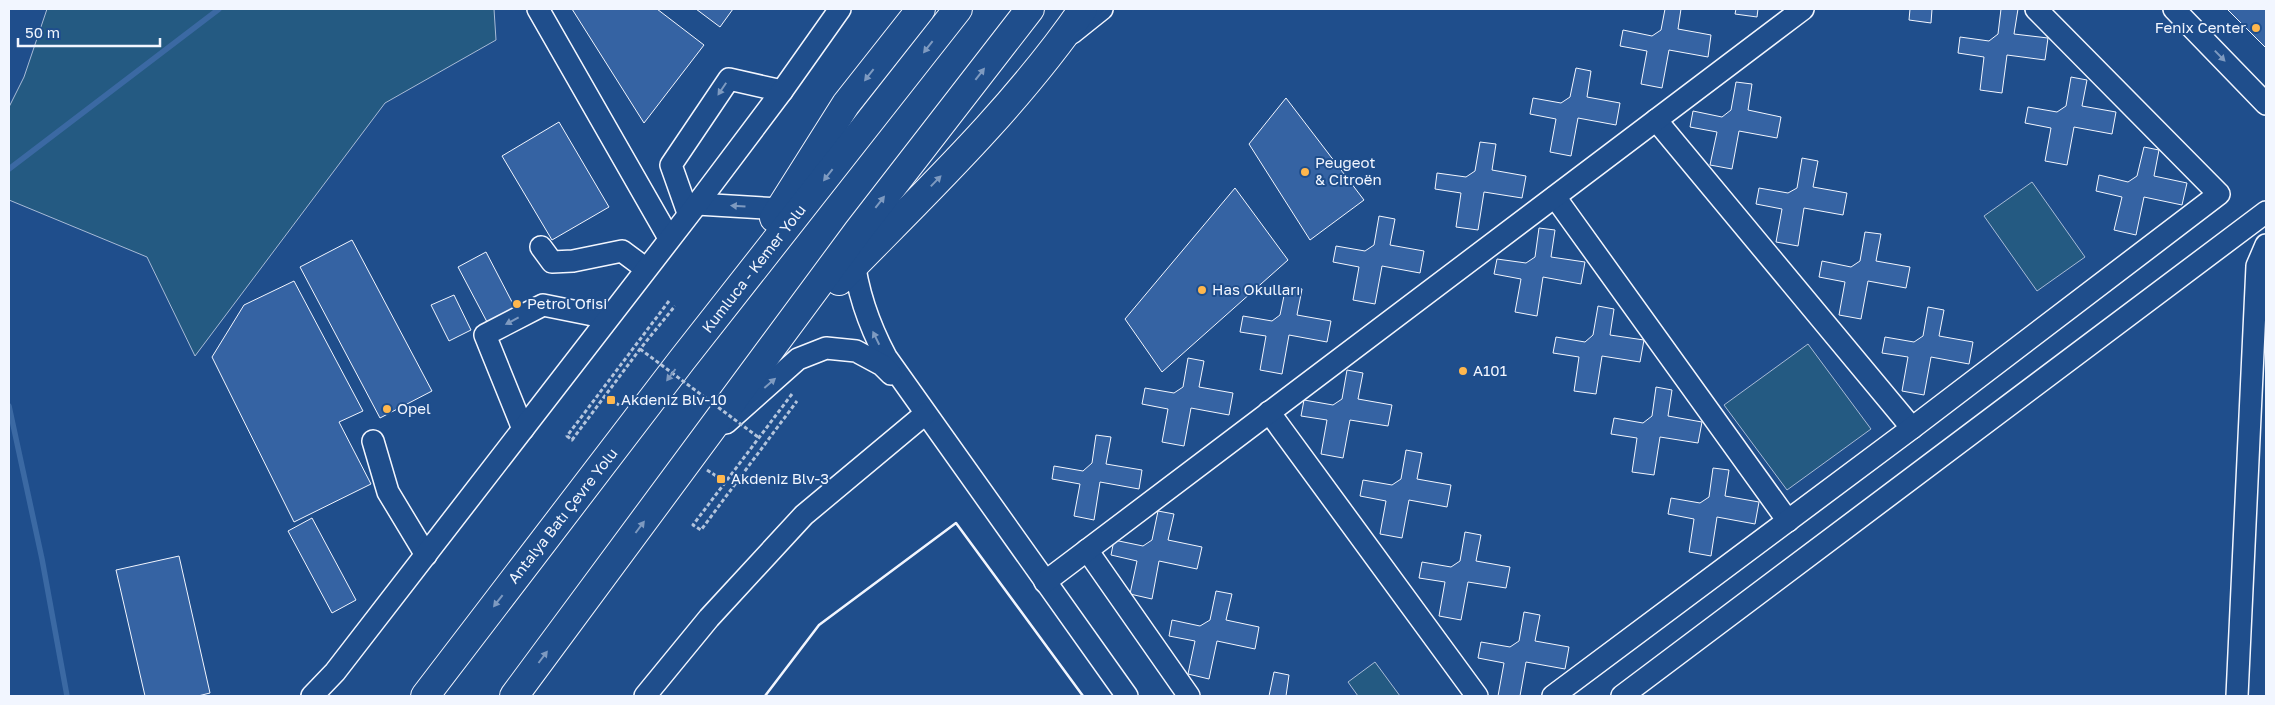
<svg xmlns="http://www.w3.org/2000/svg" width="2275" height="705" viewBox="0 0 2275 705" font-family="'Golos Text',sans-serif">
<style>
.green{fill:#245a82;stroke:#a8bbd7}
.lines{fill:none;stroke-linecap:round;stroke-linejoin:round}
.stream{stroke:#3b69a3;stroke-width:5.5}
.building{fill:#3563a3;stroke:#f2f6ff}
.minor-casing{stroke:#f2f6ff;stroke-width:24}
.highway-casing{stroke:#f2f6ff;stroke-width:30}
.path{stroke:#b3c4dc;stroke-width:3;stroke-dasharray:4 2.5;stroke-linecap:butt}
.minor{stroke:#1f4e8c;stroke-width:21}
.highway{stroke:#1f4e8c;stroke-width:28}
.path-bridge{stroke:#b3c4dc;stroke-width:3;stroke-dasharray:4 2.5;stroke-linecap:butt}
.wall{stroke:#f2f6ff;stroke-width:2.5}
.oneway{fill:#7e9ac0}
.poi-dot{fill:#ffb74d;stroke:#1f4e8c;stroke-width:2}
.labels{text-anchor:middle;stroke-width:4;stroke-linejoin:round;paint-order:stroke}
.poi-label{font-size:15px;fill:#f2f6ff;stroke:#1f4e8c;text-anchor:start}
.street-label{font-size:15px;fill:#f2f6ff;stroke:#1f4e8c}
</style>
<rect width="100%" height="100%" fill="#1f4e8c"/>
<g class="green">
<path d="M 47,9 L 494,9 L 496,40 L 385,103 L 195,356 L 147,257 L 9,200 L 9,107 L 24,77 Z"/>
<path d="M 2032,182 L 2085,257 L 2037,291 L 1984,216 Z"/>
<path d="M 1808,344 L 1871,429 L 1787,490 L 1724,405 Z"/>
<path d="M 1375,662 L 1400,696 L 1358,696 L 1348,682 Z"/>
</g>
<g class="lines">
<g class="stream">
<path d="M 9,169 L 219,9"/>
<path d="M 9,406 L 42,559 L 67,696"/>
</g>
</g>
<g class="building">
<path d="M 572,9 L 657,9 L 704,45 L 644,123 Z"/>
<path d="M 696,9 L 733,9 L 720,27 Z"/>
<path d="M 1665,9 L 1681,9 L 1678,29 L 1711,35 L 1708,57 L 1669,50 L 1662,88 L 1641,84 L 1647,51 L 1620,46 L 1623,30 L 1652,36 L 1661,30 Z"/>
<path d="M 1736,9 L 1758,9 L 1757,17 L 1735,14 Z"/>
<path d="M 1910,9 L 1932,9 L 1931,23 L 1909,20 Z"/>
<path d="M 2001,9 L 2018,9 L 2014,34 L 2048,38 L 2045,60 L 2007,55 L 2002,93 L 1980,90 L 1984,57 L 1958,53 L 1960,37 L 1989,41 L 1998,34 Z"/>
<path d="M 2227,9 L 2266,9 L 2266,48 Z"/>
<path d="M 1576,68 L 1591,71 L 1587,97 L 1620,103 L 1616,125 L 1578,118 L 1571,156 L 1550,152 L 1556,119 L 1530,114 L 1533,98 L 1561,103 L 1570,97 Z"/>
<path d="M 2071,77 L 2087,80 L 2082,106 L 2116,112 L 2112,134 L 2074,127 L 2067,165 L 2045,161 L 2051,128 L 2025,123 L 2028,107 L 2057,112 L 2066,106 Z"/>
<path d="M 1736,82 L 1752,84 L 1748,110 L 1781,117 L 1777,138 L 1739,131 L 1732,169 L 1710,165 L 1717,132 L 1690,127 L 1693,111 L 1722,117 L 1731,110 Z"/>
<path d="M 1286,98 L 1364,200 L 1310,240 L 1249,144 Z"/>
<path d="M 559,122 L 609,207 L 552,240 L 502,156 Z"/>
<path d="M 1480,142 L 1496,144 L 1492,170 L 1526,176 L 1522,198 L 1484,192 L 1478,230 L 1456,227 L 1461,193 L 1435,189 L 1437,173 L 1466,177 L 1475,171 Z"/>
<path d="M 2144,147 L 2159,150 L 2154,176 L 2187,183 L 2182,205 L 2144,197 L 2136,235 L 2114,230 L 2122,197 L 2096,191 L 2099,175 L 2128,182 L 2137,176 Z"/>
<path d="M 1802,158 L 1818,161 L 1813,187 L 1847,193 L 1843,215 L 1804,208 L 1798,246 L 1776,242 L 1782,209 L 1756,204 L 1759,188 L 1788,193 L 1797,188 Z"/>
<path d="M 1235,188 L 1288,260 L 1162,372 L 1125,319 Z"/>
<path d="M 1379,216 L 1395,219 L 1390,245 L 1424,251 L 1420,273 L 1382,266 L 1375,304 L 1353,300 L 1359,267 L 1333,262 L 1336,246 L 1365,251 L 1374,245 Z"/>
<path d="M 1539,228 L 1555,230 L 1551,257 L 1585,262 L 1581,284 L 1543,277 L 1537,316 L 1515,312 L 1521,279 L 1494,274 L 1497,259 L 1526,263 L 1535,257 Z"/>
<path d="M 1865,232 L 1881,234 L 1876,261 L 1910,267 L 1906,288 L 1868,281 L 1861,319 L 1839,315 L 1845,282 L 1819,277 L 1822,261 L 1851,267 L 1860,261 Z"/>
<path d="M 352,240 L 432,391 L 380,418 L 300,267 Z"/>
<path d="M 486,252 L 524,325 L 496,339 L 458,267 Z"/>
<path d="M 294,281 L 363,411 L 339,422 L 371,484 L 294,522 L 212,357 L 244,305 Z"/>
<path d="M 1286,286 L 1302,289 L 1297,315 L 1331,321 L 1327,342 L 1289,335 L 1282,374 L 1260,370 L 1266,336 L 1240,332 L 1243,316 L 1272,321 L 1280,315 Z"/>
<path d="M 454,295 L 471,330 L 449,341 L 431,305 Z"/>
<path d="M 1598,306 L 1614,309 L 1610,335 L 1644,340 L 1640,362 L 1602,356 L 1596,394 L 1574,391 L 1579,357 L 1553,353 L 1556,337 L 1585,342 L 1593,335 Z"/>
<path d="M 1928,307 L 1944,310 L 1939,336 L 1973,342 L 1969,364 L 1931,357 L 1924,395 L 1902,391 L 1908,357 L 1882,353 L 1885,337 L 1914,342 L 1923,336 Z"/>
<path d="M 1188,358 L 1204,361 L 1199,387 L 1233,393 L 1229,415 L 1191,408 L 1184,446 L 1162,442 L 1168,409 L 1142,404 L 1145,388 L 1174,393 L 1183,387 Z"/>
<path d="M 1347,370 L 1363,373 L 1358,399 L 1392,405 L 1388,426 L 1350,420 L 1343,458 L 1321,454 L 1327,420 L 1301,416 L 1304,400 L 1333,405 L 1342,399 Z"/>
<path d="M 1656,387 L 1672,390 L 1668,416 L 1702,422 L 1698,443 L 1660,437 L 1654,475 L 1632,472 L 1637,438 L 1611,434 L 1614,418 L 1643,423 L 1652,416 Z"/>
<path d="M 1096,435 L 1111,437 L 1106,464 L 1142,470 L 1139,489 L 1100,482 L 1094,520 L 1074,516 L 1080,484 L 1052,479 L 1054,466 L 1083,471 L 1092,463 Z"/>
<path d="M 1406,450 L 1422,453 L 1417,479 L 1451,485 L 1447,507 L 1409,500 L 1402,538 L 1380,534 L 1386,501 L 1360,496 L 1363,480 L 1392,485 L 1401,479 Z"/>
<path d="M 1713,468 L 1729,470 L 1725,496 L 1759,502 L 1755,524 L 1717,517 L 1711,556 L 1689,552 L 1694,519 L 1668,514 L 1671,498 L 1700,503 L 1709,497 Z"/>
<path d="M 1158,511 L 1174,514 L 1168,540 L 1202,547 L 1197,569 L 1159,561 L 1152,599 L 1130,594 L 1137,561 L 1111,555 L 1114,540 L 1143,546 L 1152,540 Z"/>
<path d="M 312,518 L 356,600 L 332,613 L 288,531 Z"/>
<path d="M 1465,532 L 1481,535 L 1476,561 L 1510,567 L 1506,588 L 1468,582 L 1461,620 L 1439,616 L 1445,582 L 1419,578 L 1422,562 L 1451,567 L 1460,561 Z"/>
<path d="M 179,556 L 210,693 L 198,696 L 145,696 L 116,570 Z"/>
<path d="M 1216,591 L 1232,594 L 1226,620 L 1259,627 L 1255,649 L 1217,641 L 1209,679 L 1188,674 L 1195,641 L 1169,636 L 1172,620 L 1200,626 L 1210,620 Z"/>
<path d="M 1524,612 L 1540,615 L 1535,641 L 1569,647 L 1565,669 L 1526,662 L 1520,696 L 1498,696 L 1504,663 L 1478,658 L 1481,642 L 1510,647 L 1519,641 Z"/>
<path d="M 1274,672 L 1289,675 L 1286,696 L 1269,696 Z"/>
</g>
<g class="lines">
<defs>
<g id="minor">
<path d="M 538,9 L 669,238"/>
<path d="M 2174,9 L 2266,104"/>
<path d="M 1072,33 L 1102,9"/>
<path d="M 1656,120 L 1912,428"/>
<path d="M 1555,197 L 1788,521"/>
<path d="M 697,204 L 780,209"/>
<path d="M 688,213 L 671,165 L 729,79 L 782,91"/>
<path d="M 541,247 L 552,262 L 573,261 L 622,251 L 645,268"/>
<path d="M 853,254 C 857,291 869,325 886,357 L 1127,696"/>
<path d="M 1269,412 L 1477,696"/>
<path d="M 726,423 L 798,359 L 826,348 L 856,351 L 882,365 L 891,374"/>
<path d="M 523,429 L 485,335 L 543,305 L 608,318"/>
<path d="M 373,441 L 388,492 L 426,555"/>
<path d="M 1087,550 L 1189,696"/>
<path d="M 1045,582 L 1803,9"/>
<path d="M 312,696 L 335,672 L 697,204 L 782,91 L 840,9"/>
<path d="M 645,696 L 709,618 L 804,515 L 925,414"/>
<path d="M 1553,696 L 1912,428 L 2219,194 L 2036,9"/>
<path d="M 1622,696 L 2266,212"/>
<path d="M 2237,696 L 2257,266 L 2266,245"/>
</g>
<g id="highway">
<path d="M 774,218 L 846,104 L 921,9"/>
<path d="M 839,281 C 924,194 1014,109 1083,9"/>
<path d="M 425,696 L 682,360 L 958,9"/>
<path d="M 514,696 L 858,231 L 1030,9"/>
</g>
</defs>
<use href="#minor" class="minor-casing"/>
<use href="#highway" class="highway-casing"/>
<g class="path">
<path d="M 669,301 L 567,436 L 572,440 L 640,349 L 675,306"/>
<path d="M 792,394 L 693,525 L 701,530 L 797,401"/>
<path d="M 611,400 L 619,405"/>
<path d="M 707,470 L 721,479"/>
</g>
<use href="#minor" class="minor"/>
<use href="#highway" class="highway"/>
<path class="path-bridge" d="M 640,349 L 758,437"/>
<path class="wall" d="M 765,696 L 819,625 L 956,523 L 1083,696"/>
</g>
<defs><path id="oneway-solid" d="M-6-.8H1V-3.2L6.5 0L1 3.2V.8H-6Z" transform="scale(1.25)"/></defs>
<g class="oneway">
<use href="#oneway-solid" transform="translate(928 47) rotate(128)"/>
<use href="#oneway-solid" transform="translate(2220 56) rotate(46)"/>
<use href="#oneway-solid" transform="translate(980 74) rotate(-52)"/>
<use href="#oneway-solid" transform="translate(869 75) rotate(128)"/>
<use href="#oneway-solid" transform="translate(722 89) rotate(124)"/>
<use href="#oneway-solid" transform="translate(828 175) rotate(128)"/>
<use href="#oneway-solid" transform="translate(936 181) rotate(-46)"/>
<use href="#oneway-solid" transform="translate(880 202) rotate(-52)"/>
<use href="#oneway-solid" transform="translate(738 206) rotate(-176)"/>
<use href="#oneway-solid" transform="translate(512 321) rotate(152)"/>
<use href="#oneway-solid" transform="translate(876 338) rotate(-116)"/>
<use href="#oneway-solid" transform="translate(671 375) rotate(127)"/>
<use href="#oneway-solid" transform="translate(770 383) rotate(-41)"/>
<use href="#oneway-solid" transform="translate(640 527) rotate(-53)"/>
<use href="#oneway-solid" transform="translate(498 601) rotate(128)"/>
<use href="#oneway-solid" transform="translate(543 657) rotate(-53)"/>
</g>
<g class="poi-dot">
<circle cx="2256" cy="28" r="5"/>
<circle cx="1305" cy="172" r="5"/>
<circle cx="1202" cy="290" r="5"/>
<circle cx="517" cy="304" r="5"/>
<circle cx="1463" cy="371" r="5"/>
<rect x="606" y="395" width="10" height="10" rx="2.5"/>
<circle cx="387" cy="409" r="5"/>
<rect x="716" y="474" width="10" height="10" rx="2.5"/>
</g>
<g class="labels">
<g class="poi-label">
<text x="2246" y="33" text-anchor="end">Fenix Center</text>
<text x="1315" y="168">Peugeot<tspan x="1315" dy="17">&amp; Citroën</tspan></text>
<text x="1212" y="295">Has Okulları</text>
<text x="527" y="309">Petrol Ofisi</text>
<text x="1473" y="376">A101</text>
<text x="621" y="405">Akdeniz Blv-10</text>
<text x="397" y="414">Opel</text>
<text x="731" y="484">Akdeniz Blv-3</text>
</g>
<g class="street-label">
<text transform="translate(754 269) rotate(-52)" y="5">Kumluca - Kemer Yolu</text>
<text transform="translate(563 516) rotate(-52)" y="5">Antalya Batı Çevre Yolu</text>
</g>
</g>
<rect width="2275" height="705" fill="none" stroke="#f2f6ff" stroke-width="20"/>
<path d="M18 38v8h142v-8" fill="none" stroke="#f2f6ff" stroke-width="2.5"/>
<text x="25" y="38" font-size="15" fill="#f2f6ff" stroke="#1f4e8c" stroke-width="4" paint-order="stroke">50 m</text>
</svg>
